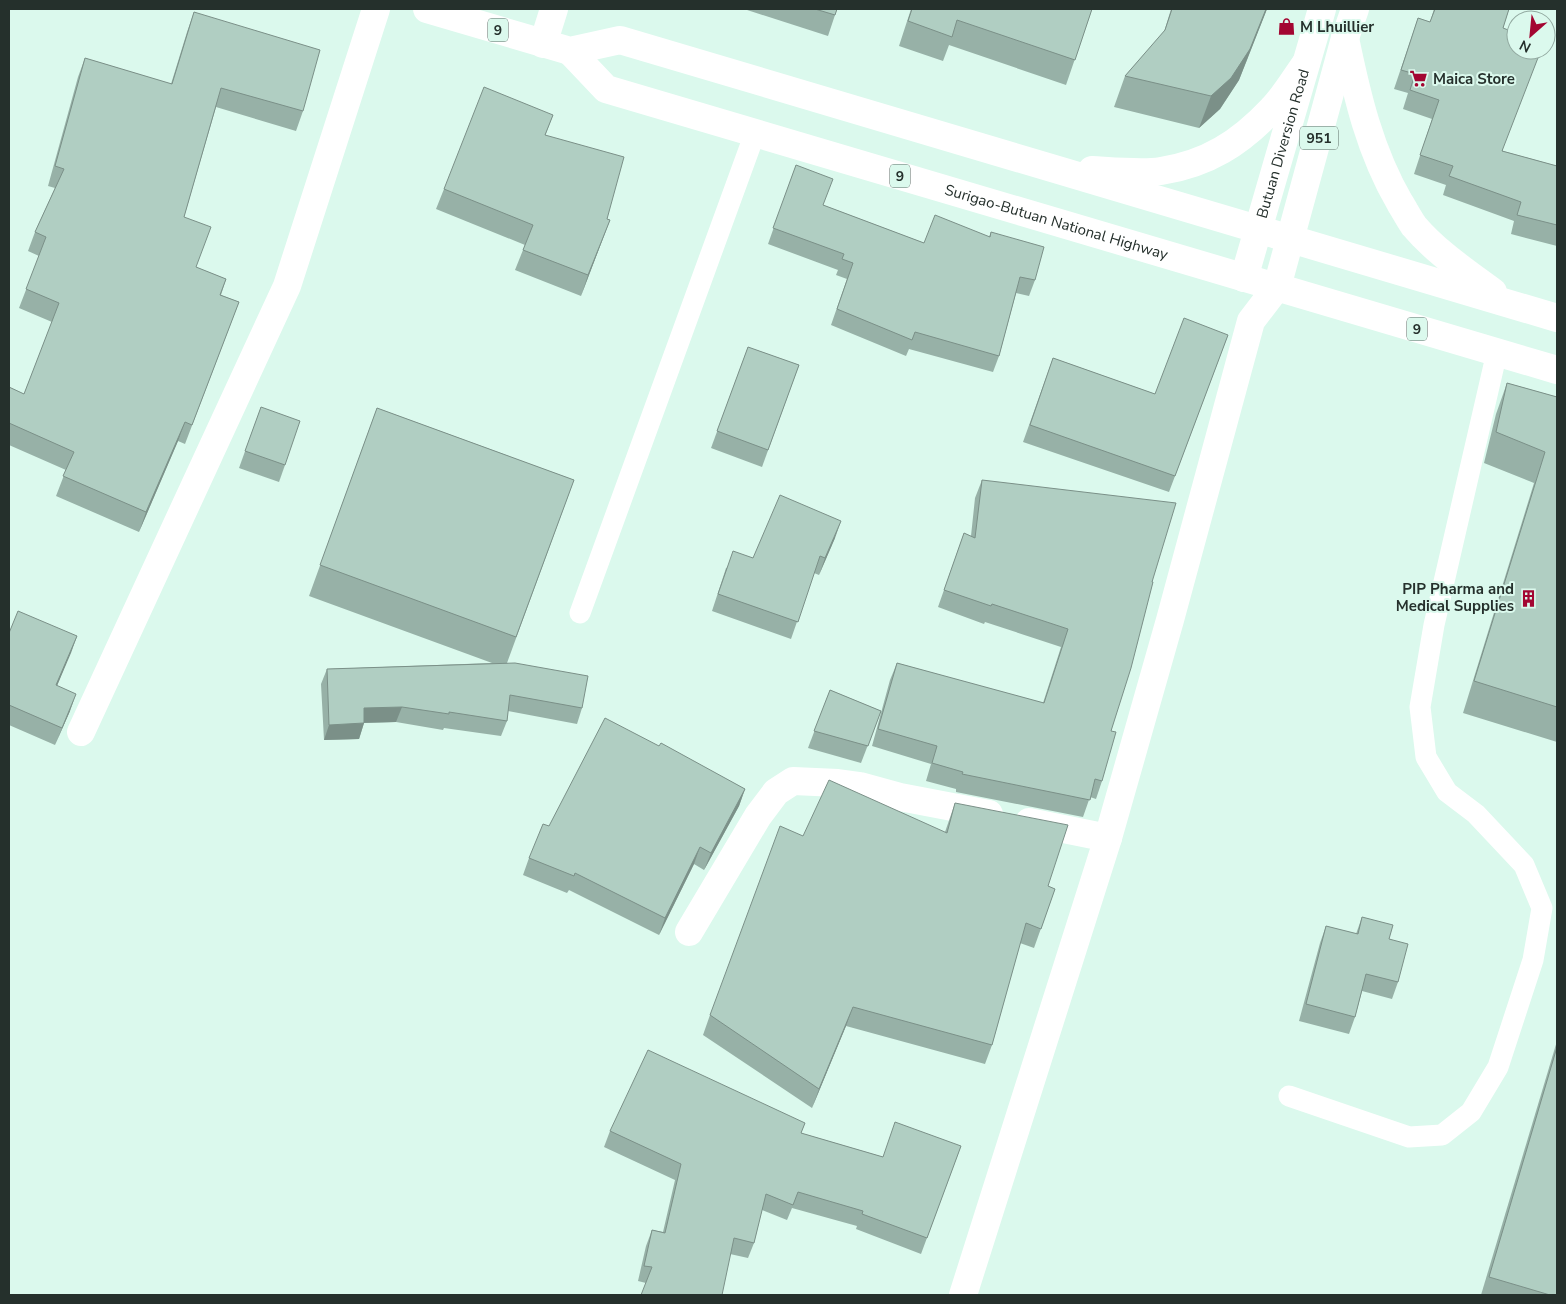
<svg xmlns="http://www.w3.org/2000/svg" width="1566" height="1304" viewBox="0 0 1566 1304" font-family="'Nunito Sans',sans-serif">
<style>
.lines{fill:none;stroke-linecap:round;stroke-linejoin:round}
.service{stroke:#fff;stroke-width:21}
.minor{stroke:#fff;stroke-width:28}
.tertiary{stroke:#fff;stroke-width:28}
.primary{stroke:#fff;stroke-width:28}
.wall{fill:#97b1a7}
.shaded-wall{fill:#7b9088}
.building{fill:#b0cec2;stroke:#7b9088}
.labels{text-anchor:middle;stroke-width:4;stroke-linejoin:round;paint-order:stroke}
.shield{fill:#dbf9ed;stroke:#5c6c66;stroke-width:1}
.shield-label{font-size:14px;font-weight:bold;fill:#25302c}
.poi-label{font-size:15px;font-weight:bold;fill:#25302c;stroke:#dbf9ed;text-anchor:start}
.street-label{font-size:15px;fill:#25302c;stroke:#dbf9ed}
</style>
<rect width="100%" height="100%" fill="#dbf9ed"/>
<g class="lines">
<g class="service">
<path d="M 580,613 L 755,133"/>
<path d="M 1289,1096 L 1409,1137 L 1442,1135 L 1471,1112 L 1498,1067 L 1533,960 L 1542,908 L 1524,865 L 1476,814 L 1447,792 L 1426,757 L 1420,707 L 1434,625 L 1497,352"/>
</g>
<g class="minor">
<path d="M 543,44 L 554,9"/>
<path d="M 81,732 L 287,286 L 376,9"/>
<path d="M 1029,822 L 1108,838"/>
<path d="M 689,932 L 758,816 L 776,792 L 793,781 L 838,783 L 860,786 L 900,797 L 989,814"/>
</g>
<path class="tertiary" d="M 963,1295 L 1108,838 L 1170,620 L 1251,321 L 1277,287"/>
<g class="primary">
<path d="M 427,9 L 570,51 L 620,40 L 1557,318"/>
<path d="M 1345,38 C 1357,96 1370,152 1400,203 C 1405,211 1409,219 1414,226 C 1436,252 1466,272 1493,292"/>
<path id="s1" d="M 570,51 L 606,89 L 1557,370"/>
<path d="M 1092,170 C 1111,171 1143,174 1161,171 C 1207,164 1240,143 1272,109 C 1285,96 1295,78 1306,63"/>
<path id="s2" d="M 1244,278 L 1322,9"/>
<path d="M 1277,287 L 1345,38 L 1355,9"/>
</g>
</g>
<g class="wall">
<path d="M 744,9 L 837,9 L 828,36 Z"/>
<path d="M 911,9 L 1092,9 L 1066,85 L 949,45 L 943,61 L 899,46 Z"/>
<path d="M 1171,9 L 1267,9 L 1239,80 L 1220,109 L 1199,128 L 1114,107 L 1125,76 L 1164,32 Z"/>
<path d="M 1434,9 L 1509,9 L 1503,28 L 1503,151 L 1557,166 L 1557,246 L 1511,234 L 1514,221 L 1443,195 L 1446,185 L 1414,174 L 1432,119 L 1403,109 L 1408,93 L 1394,89 L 1418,18 L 1430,22 Z"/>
<path d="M 194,12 L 303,111 L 296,131 L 216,107 L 184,217 L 196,267 L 226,279 L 221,295 L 239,302 L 185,444 L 178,441 L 139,532 L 56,496 L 66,470 L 9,445 L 9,387 L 24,394 L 52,322 L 19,308 L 39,256 L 28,251 L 35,232 L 55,188 L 48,186 L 78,77 L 85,58 L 171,84 L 187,32 Z"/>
<path d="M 553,115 L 545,136 L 607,219 L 610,220 L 581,296 L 515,270 L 525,245 L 436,209 L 444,189 Z"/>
<path d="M 796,165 L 823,205 L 924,243 L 989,237 L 991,232 L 1035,280 L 1029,296 L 1016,293 L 999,356 L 993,372 L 909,349 L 906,356 L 831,325 L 847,279 L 836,275 L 838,270 L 768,244 Z"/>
<path d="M 1228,335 L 1169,492 L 1023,442 L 1053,358 L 1155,394 Z"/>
<path d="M 748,347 L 799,365 L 762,467 L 711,448 Z"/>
<path d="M 1507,383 L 1557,397 L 1557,742 L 1463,713 L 1534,483 L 1484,463 L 1496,414 Z"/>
<path d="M 261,407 L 285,465 L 279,482 L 239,468 Z"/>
<path d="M 377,408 L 574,480 L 507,663 L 582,708 L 577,724 L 508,711 L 507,721 L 501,736 L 444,728 L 443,730 L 396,722 L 364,723 L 359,739 L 324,740 L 321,684 L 327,669 L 492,663 L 309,596 Z"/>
<path d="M 982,480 L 1152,582 L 1111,731 L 1102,781 L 1096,799 L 1090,797 L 1083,817 L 956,792 L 956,789 L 926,781 L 931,764 L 872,746 L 890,680 L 897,663 L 1043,703 L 1061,647 L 985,622 L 984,624 L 938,607 L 964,533 L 971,536 L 975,498 Z"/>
<path d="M 835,538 L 819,575 L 814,573 L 791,639 L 712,611 L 726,568 L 753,558 Z"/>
<path d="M 9,633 L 77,636 L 57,686 L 70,711 L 55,745 L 9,725 Z"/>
<path d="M 830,690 L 881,711 L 861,763 L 808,748 Z"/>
<path d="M 659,746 L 745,789 L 739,806 L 704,870 L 694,864 L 659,935 L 569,890 L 567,893 L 523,875 L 529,858 L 549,826 Z"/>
<path d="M 955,803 L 1048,886 L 1055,889 L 1034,948 L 1020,943 L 992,1045 L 985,1064 L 846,1026 L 812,1108 L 703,1035 L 710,1015 L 803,836 L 945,832 Z"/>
<path d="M 1362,917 L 1398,982 L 1392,999 L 1362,991 L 1355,1017 L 1349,1034 L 1299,1021 L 1320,943 L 1326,926 L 1356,934 Z"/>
<path d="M 1557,1041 L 1557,1295 L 1481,1295 Z"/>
<path d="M 805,1123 L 801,1133 L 883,1157 L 961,1146 L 921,1254 L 856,1229 L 857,1226 L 792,1208 L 787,1220 L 762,1210 L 754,1243 L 748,1258 L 730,1254 L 646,1283 L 638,1281 L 646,1246 L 652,1230 L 663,1232 L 675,1180 L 604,1147 L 610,1131 Z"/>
</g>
<g class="shaded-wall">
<path d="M 1266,9 L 1267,9 L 1239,80 L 1220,109 L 1199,128 L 1211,96 Z"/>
<path d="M 610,220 L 602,241 L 581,296 L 588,275 Z"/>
<path d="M 185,422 L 178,441 L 139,532 L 146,512 Z"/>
<path d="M 841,521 L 835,538 L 819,575 L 825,558 Z"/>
<path d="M 77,636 L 71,653 L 50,702 L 56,685 Z"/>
<path d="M 76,694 L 70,711 L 55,745 Z"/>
<path d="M 402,707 L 396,722 L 358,723 L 364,708 Z"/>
<path d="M 364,723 L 359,739 L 324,740 L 329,725 Z"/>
<path d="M 745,789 L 739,806 L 704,870 L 711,853 Z"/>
<path d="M 700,847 L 694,864 L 659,935 L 665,918 Z"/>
<path d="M 853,1007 L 846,1026 L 812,1108 L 819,1089 Z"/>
</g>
<g class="building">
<path d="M 815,9 L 837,9 L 835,15 Z"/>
<path d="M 912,9 L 1092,9 L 1075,60 L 957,20 L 952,37 L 908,21 Z"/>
<path d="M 1172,9 L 1266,9 L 1250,49 L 1231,78 L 1211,96 L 1125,76 L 1165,30 Z"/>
<path d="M 1435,9 L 1509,9 L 1503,28 L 1516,33 L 1516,50 L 1541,50 L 1502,151 L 1557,166 L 1557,225 L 1517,215 L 1521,202 L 1449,176 L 1453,166 L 1420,155 L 1439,100 L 1410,90 L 1415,74 L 1401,70 L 1418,18 L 1430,22 Z"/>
<path d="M 194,12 L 320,50 L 303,111 L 221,88 L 184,217 L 211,227 L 196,267 L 226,279 L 220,295 L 239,302 L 192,425 L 185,422 L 146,512 L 63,476 L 74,452 L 9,423 L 9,387 L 24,394 L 59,303 L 26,289 L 46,237 L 35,232 L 64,169 L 55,166 L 85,58 L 172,84 Z"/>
<path d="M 484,87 L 553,115 L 545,135 L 624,157 L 607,219 L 610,220 L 588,275 L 523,250 L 533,225 L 444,189 Z"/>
<path d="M 796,165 L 833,179 L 823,205 L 924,243 L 935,215 L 990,237 L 991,232 L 1044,247 L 1035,280 L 1020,277 L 999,356 L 915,332 L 912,340 L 837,309 L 853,263 L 842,259 L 844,254 L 773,228 Z"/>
<path d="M 1184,318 L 1228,335 L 1175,476 L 1030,425 L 1053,358 L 1155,394 Z"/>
<path d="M 748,347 L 799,365 L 768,450 L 717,431 Z"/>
<path d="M 1507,383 L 1557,397 L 1557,707 L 1474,681 L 1545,452 L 1496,432 Z"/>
<path d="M 261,407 L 300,421 L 285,465 L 245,451 Z"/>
<path d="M 377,408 L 574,480 L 516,637 L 320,565 Z"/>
<path d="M 982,480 L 1176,503 L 1152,582 L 1153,582 L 1131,668 L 1111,731 L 1116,732 L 1102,781 L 1095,779 L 1090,800 L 962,774 L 963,772 L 932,763 L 937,746 L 878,729 L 897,663 L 1044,703 L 1068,629 L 992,604 L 991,606 L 944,590 L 964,533 L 975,538 Z"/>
<path d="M 780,495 L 841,521 L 825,558 L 820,556 L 798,622 L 718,594 L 733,551 L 753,558 Z"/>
<path d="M 18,611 L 77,636 L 56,685 L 76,694 L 62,728 L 9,705 L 9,633 Z"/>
<path d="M 515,663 L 588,676 L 582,708 L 510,695 L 507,721 L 449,712 L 449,714 L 402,707 L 364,708 L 364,723 L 329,725 L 327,669 Z"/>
<path d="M 830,690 L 881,711 L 868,746 L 814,731 Z"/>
<path d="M 605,718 L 659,746 L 661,743 L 745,789 L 711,853 L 700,847 L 665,918 L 575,873 L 574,876 L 529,858 L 543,824 L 549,826 Z"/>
<path d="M 829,780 L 947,833 L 955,803 L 1068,825 L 1048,886 L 1055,889 L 1041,929 L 1026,923 L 992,1045 L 853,1007 L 819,1089 L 710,1015 L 780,826 L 803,836 Z"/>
<path d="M 1362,917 L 1393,925 L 1389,939 L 1408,944 L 1398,982 L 1366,974 L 1355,1017 L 1306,1004 L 1326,926 L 1358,934 Z"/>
<path d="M 1557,1047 L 1557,1295 L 1550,1295 L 1489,1277 Z"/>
<path d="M 648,1050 L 805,1123 L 801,1133 L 883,1157 L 895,1122 L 961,1146 L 927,1238 L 862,1214 L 863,1211 L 798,1192 L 793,1205 L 766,1194 L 754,1243 L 734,1238 L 722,1295 L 641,1295 L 652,1267 L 644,1266 L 652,1230 L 665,1233 L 681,1164 L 610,1131 Z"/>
</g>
<defs>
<symbol id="shop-bare" viewBox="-9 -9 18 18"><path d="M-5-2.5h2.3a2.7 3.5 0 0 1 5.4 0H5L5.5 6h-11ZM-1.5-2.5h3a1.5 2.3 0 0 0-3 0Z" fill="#a30632" stroke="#dbf9ed" stroke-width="2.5" paint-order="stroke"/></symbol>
<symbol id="supermarket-bare" viewBox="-9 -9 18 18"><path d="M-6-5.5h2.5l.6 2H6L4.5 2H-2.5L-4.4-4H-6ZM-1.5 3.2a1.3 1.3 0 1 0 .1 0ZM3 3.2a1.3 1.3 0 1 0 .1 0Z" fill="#a30632" stroke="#dbf9ed" stroke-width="2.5" paint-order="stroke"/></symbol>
<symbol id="building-bare" viewBox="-9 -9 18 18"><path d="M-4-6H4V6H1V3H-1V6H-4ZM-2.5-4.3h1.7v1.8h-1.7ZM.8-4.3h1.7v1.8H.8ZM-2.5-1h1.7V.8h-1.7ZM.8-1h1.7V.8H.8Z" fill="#a30632" stroke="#dbf9ed" stroke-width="2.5" paint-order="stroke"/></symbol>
</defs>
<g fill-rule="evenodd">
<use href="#shop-bare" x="1274" y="14" width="25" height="25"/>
<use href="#supermarket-bare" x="1406" y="66" width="25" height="25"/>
<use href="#building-bare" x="1516" y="586" width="25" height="25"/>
</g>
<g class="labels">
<g class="shield">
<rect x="488" y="18.5" width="20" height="23" rx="4"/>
<rect x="1300" y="126.5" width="38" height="23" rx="4"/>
<rect x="890" y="164.5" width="20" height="23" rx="4"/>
<rect x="1407" y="317.5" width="20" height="23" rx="4"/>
</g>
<g class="shield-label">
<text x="498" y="35">9</text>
<text x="1319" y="143">951</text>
<text x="900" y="181">9</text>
<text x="1417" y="334">9</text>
</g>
<g class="poi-label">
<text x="1300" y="32">M Lhuillier</text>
<text x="1433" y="84">Maica Store</text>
<text x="1514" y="594" text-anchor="end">PIP Pharma and<tspan x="1514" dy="17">Medical Supplies</tspan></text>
</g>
<g class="street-label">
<text dy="5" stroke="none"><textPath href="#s2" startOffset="140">Butuan Diversion Road</textPath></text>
<text dy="5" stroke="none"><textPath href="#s1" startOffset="522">Surigao-Butuan National Highway</textPath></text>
</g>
</g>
<rect width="1566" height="1304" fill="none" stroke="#25302c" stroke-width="20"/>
<g transform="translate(1531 35) rotate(207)"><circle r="24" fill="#dbf9ed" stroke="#92a9a0"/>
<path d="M0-4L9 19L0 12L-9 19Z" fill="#a30632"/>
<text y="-8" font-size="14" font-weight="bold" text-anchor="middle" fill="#25302c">N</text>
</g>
</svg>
